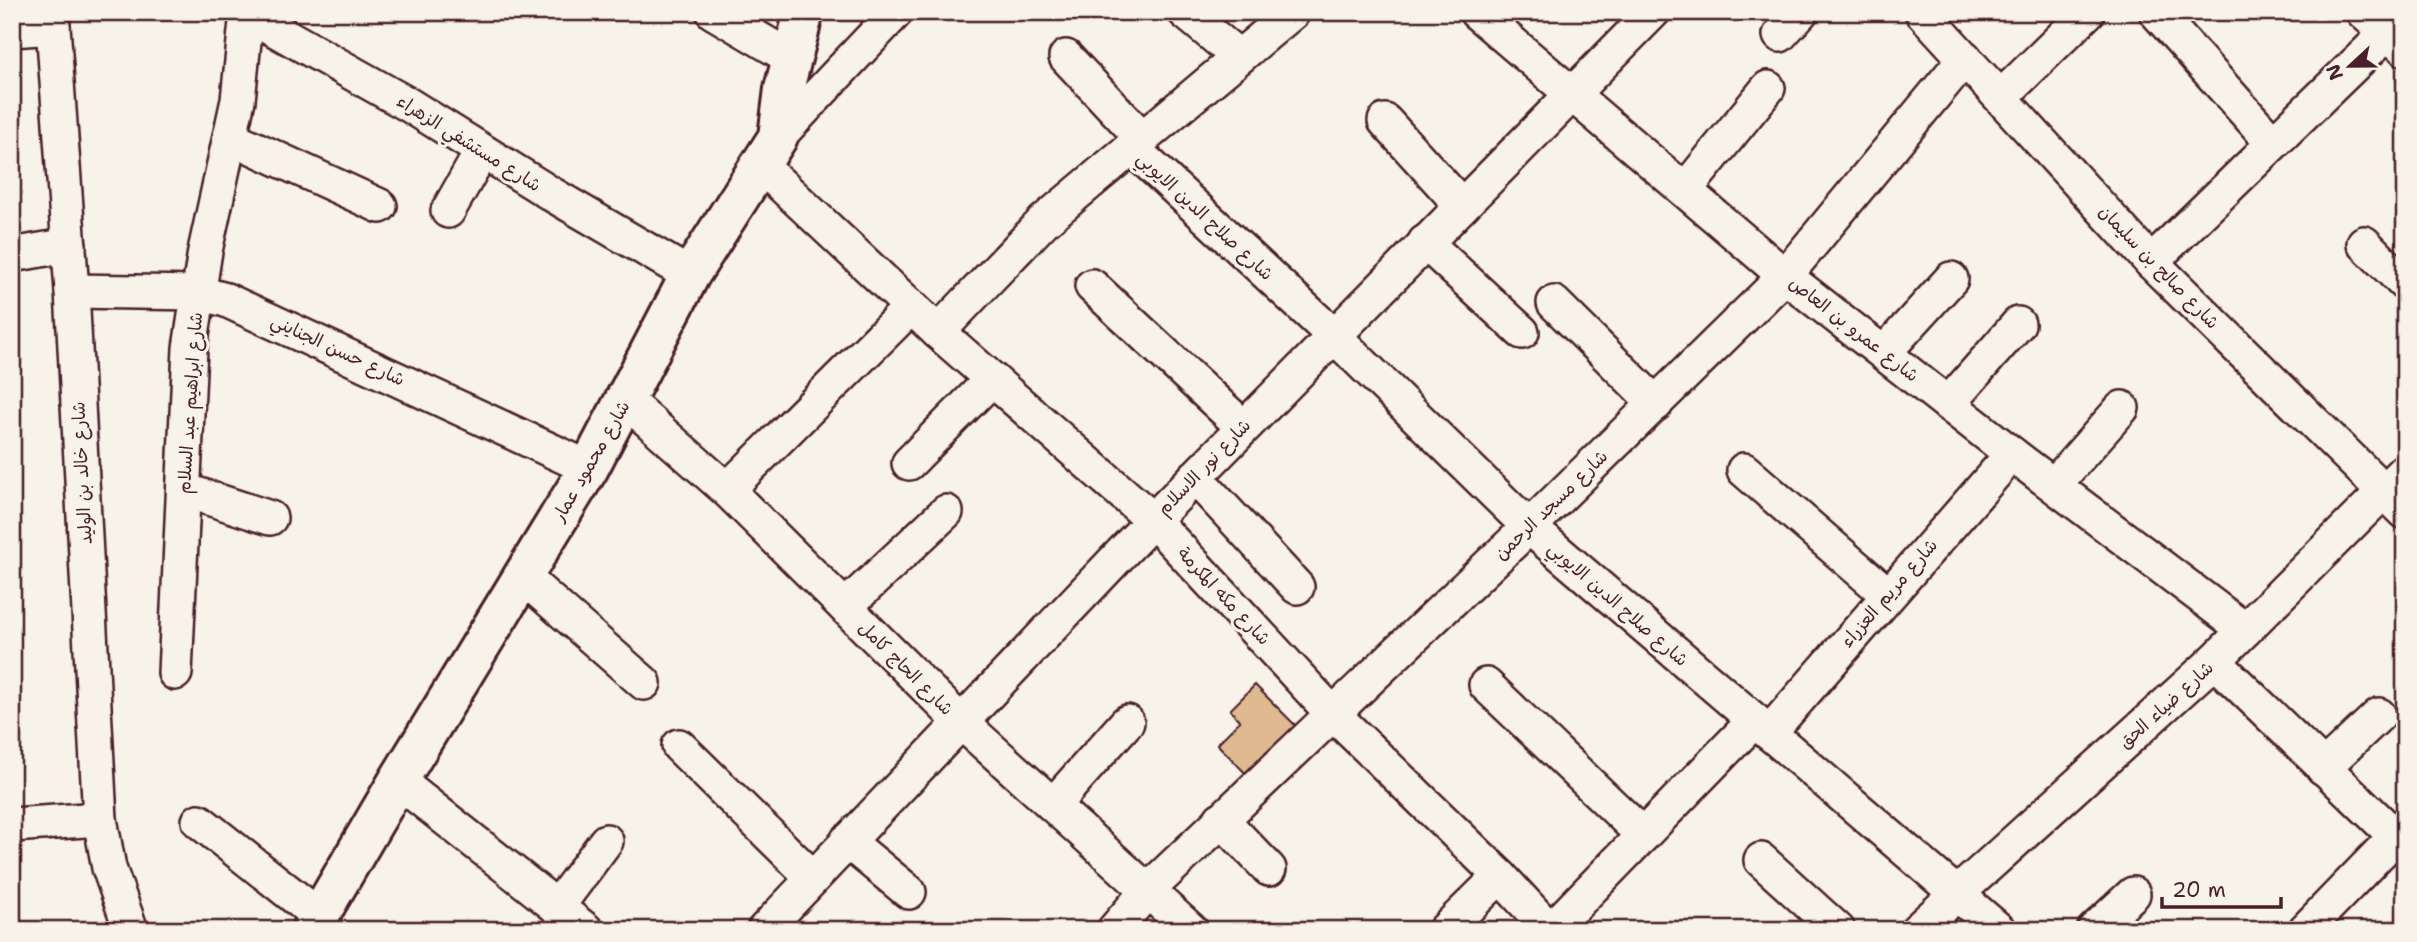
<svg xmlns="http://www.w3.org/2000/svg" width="2417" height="942" viewBox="0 0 2417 942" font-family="'Shantell Sans','Playpen Sans Arabic',sans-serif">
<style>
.building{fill:#dfba90;stroke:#4a1f2b;stroke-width:2}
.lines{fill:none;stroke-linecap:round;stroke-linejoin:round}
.minor-casing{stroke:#4a1f2b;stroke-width:38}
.tertiary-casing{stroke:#4a1f2b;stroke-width:44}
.minor{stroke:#f7f3e8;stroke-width:33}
.tertiary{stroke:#f7f3e8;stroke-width:38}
.labels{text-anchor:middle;stroke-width:6;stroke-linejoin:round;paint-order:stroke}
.street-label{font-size:18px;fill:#4a1f2b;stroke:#f7f3e8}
</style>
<rect width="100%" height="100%" fill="#f7f3e8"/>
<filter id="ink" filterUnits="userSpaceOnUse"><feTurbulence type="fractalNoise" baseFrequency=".0143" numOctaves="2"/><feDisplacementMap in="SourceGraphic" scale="14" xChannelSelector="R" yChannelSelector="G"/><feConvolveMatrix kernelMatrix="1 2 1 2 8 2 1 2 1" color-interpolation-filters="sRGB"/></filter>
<g filter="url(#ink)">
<path class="building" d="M 1255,685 L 1301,731 L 1252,780 L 1217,744 L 1240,721 L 1230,710 Z"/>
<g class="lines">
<defs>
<g id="minor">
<path d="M 52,12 L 72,291 L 100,819 L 109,868 L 131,930"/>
<path d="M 713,12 L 791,58"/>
<path d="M 1185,12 L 1239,57"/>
<path d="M 1476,12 L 1785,276 L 2012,454 L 2245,630"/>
<path d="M 1922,12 L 2151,262 L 2405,512"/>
<path d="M 2156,12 L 2273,143"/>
<path d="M 2363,12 L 2405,49"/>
<path d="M 247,14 L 409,105 L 553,195 L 690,275"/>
<path d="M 12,30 L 53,27"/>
<path d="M 1780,35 L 1801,12"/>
<path d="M 1066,57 L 1142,138"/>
<path d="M 2001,97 L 2088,12"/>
<path d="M 1385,121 L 1462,206"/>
<path d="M 230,137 L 380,206"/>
<path d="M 778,137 L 896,12"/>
<path d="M 1131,147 L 1333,335 L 1529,527 L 1999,930"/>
<path d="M 759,164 L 938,332 L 1153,520 L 1331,712 L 1500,876 L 1550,930"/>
<path d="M 1685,190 L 1768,88"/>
<path d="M 448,211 L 482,151"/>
<path d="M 1425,242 L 1522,332"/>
<path d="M 2364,243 L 2405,284"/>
<path d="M 12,255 L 69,245"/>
<path d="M 2151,262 L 2387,33"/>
<path d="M 1092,286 L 1243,427"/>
<path d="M 72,291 L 199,293 L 226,300 L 589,468"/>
<path d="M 1554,303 L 1656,404"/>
<path d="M 938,332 L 1044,221 L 1293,12"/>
<path d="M 1884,353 L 1951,279"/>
<path d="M 626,401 L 727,490 L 961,722 L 1191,930"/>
<path d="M 1948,404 L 2018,324"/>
<path d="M 909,463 L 992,379"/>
<path d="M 1744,470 L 1887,594"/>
<path d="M 1195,477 L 1297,587"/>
<path d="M 2054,485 L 2122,408"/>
<path d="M 184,490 L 270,518"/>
<path d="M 727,490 L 911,307"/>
<path d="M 523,577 L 644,683"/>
<path d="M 845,607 L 946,512"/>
<path d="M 2214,661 L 2395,836"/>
<path d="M 175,673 L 190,348 L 205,251 L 238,100 L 247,12"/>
<path d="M 1486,685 L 1643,835"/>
<path d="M 1769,733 L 2012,454"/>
<path d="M 679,746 L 813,878"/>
<path d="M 2323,768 L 2379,715"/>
<path d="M 398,781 L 586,930"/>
<path d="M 1053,805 L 1127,722"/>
<path d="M 1221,819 L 1269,869"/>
<path d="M 199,821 L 320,917"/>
<path d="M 12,825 L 100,819"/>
<path d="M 847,841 L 909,892"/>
<path d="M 1761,860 L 1838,930"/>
<path d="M 557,907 L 606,841"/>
<path d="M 764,930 L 1153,520 L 1653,12"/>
<path d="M 1114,930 L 1148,890 L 1529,527 L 1785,276 L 1965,58"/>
<path d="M 1445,930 L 1500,876"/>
<path d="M 1551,930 L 1754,721"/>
<path d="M 1917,930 L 2214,661 L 2405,470"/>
<path d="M 2094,930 L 2133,894"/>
<path d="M 2305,930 L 2405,827"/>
</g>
<path id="tertiary" d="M 311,930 L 398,781 L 589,468 L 690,275 L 778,137 L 784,89 L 804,12"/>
</defs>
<use href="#minor" class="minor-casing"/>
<use href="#tertiary" class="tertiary-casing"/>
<use href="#minor" class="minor"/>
<use href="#tertiary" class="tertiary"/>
</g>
</g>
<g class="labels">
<g class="street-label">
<text transform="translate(469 143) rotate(32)" y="6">شارع مستشفي الزهراء</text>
<text transform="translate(1205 216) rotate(43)" y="6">شارع صلاح الدين الايوبي</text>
<text transform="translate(2159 267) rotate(46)" y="6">شارع صالح بن سليمان</text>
<text transform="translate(1854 329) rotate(38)" y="6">شارع عمرو بن العاص</text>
<text transform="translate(338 350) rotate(25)" y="6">شارع حسن الجنايني</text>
<text transform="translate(190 403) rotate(-86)" y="6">شارع ابراهيم عبد السلام</text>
<text transform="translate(591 461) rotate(-60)" y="6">شارع محمود عمار</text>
<text transform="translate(1204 467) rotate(-46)" y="6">شارع نور الاسلام</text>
<text transform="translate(82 473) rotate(-93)" y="6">شارع خالد بن الوليد</text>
<text transform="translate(1551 505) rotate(-44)" y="6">شارع مسجد الرحمن</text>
<text transform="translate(1889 593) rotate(-49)" y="6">شارع مريم العزراء</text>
<text transform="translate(1224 596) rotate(47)" y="6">شارع مكه المكرمة</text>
<text transform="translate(1618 604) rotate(41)" y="6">شارع صلاح الدين الايوبي</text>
<text transform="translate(906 668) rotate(45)" y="6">شارع الحاج كامل</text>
<text transform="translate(2166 705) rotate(-42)" y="6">شارع ضياء الحق</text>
</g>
</g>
<rect width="2417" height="942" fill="none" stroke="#f7f3e8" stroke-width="42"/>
<rect x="21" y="21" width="2375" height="900" fill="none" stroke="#4a1f2b" stroke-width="2.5" filter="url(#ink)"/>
<g transform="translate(2350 66) rotate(248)" stroke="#f7f3e8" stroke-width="5" paint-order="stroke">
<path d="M0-5L12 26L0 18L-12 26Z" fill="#4a1f2b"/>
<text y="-10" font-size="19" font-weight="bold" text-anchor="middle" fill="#4a1f2b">N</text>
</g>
<path d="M2162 897v10h119v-10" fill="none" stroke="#4a1f2b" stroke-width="3.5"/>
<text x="2172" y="897" font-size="21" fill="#4a1f2b" stroke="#f7f3e8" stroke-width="5" paint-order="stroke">20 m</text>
</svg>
